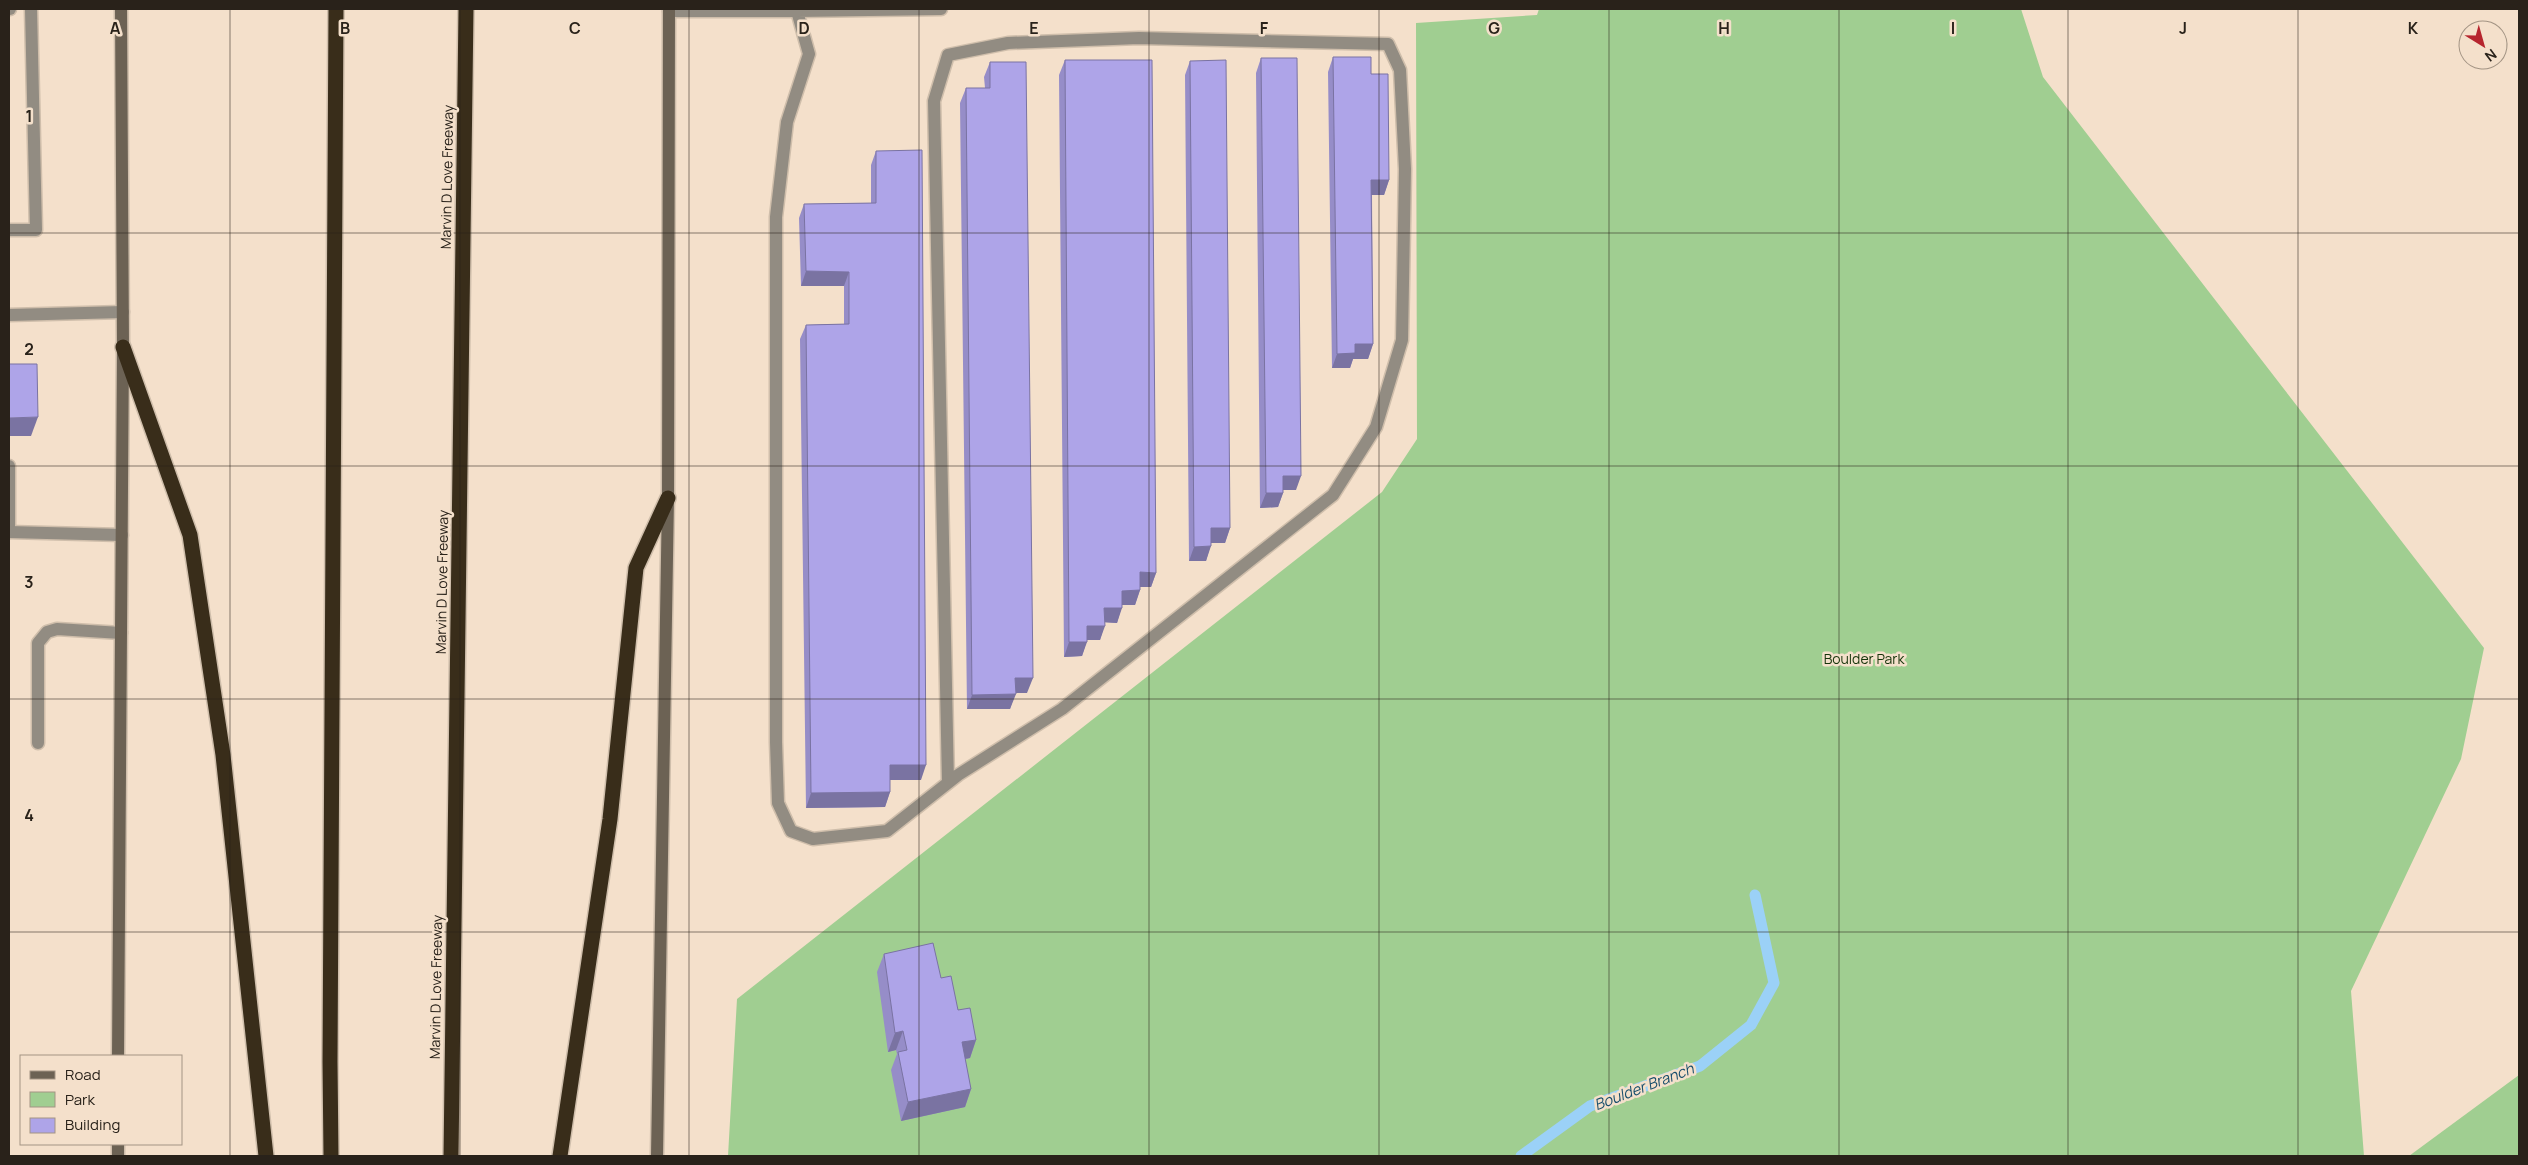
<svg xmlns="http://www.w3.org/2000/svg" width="2528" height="1165" viewBox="0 0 2528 1165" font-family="Manrope,sans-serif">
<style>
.green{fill:#a0ce91}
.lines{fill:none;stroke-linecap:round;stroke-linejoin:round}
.stream{stroke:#9bd1f7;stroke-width:11}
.lane-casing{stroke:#cfbeab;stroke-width:15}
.secondary-casing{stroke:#cfbeab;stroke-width:15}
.highway-casing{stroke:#cfbeab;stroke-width:18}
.lane{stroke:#928c82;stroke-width:12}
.secondary{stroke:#6c6254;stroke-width:12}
.highway{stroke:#392d1a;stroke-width:15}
.wall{fill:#968dc8}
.shaded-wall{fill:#7a73a2}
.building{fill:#aea4e8;stroke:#7a73a2}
.grid{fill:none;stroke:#29221a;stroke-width:1;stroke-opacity:0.55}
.labels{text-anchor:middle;stroke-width:5;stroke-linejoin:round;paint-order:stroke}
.street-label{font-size:14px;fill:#29221a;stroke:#f4e0cb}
.park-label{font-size:14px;fill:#16340a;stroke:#f4e0cb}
.water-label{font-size:15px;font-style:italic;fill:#174d6c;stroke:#f4e0cb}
.grid-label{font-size:16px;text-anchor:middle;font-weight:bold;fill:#29221a;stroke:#f4e0cb;stroke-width:5;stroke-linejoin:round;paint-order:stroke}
</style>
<rect width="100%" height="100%" fill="#f4e0cb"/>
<g class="green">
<path d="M 1539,9 L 2021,9 L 2043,77 L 2484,648 L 2461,759 L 2351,991 L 2364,1156 L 728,1156 L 737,999 L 1382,492 L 1417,439 L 1416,23 L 1537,15 Z"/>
<path d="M 2519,1075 L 2519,1156 L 2409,1156 Z"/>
</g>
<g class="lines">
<path class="stream" d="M 1521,1156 L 1590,1106 L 1700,1066 L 1751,1025 L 1774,983 L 1755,895"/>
<defs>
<g id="lane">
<path d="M 9,9 L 10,9"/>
<path d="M 941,9 L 797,11 L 809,54 L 787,122 L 776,217 L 776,742 L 778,803 L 791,831 L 813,839 L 887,831 L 958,775 L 1062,709 L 1333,495 L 1376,427 L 1402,340 L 1405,169 L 1400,70 L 1388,44 L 1139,38 L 1008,43 L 948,55 L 934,101 L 948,783"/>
<path d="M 669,11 L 797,11 L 797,9"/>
<path d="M 9,230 L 36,230 L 31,9"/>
<path d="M 9,315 L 123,312"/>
<path d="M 9,466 L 9,532"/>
<path d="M 9,532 L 122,535"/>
<path d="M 38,743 L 38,643 L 47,632 L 57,629 L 121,633"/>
</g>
<g id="secondary">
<path d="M 118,1056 L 123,347 L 121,9"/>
<path d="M 118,1156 L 118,1144"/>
<path d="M 657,1156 L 668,498 L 669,9"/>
</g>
<g id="highway">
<path d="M 123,347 L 190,535 L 223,755 L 266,1156"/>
<path d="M 331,1156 L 330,1062 L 336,9"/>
<path d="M 451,1156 L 466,9"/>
<path d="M 560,1156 L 610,819 L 636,568 L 668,498"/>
</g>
</defs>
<use href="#lane" class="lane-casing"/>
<use href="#secondary" class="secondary-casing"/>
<use href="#highway" class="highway-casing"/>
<use href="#lane" class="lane"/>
<use href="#secondary" class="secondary"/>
<use href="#highway" class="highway"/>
</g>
<g class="wall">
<path d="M 1333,57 L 1371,74 L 1389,180 L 1384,195 L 1372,195 L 1373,344 L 1368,359 L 1353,359 L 1350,368 L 1332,368 L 1328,72 Z"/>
<path d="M 1261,58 L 1296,490 L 1283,490 L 1283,493 L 1278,507 L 1260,508 L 1256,73 Z"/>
<path d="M 1065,60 L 1156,573 L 1151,587 L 1140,587 L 1140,590 L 1135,605 L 1122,605 L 1117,623 L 1105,622 L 1100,640 L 1087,640 L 1082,656 L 1064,657 L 1059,75 Z"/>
<path d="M 1190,61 L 1230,528 L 1225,543 L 1211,543 L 1206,561 L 1189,561 L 1185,75 Z"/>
<path d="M 990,62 L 1027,693 L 1015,693 L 1010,709 L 967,709 L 960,103 L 966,88 L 985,88 L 984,77 Z"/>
<path d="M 876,151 L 921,780 L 890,780 L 890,792 L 885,807 L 806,808 L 800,339 L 806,325 L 844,324 L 844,286 L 801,286 L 799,218 L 804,204 L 871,203 L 871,165 Z"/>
<path d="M 884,954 L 941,978 L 958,1010 L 976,1040 L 970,1058 L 965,1059 L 971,1089 L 965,1107 L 901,1121 L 891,1070 L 897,1054 L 896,1050 L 888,1052 L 877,972 Z"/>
</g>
<g class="shaded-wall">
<path d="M 1371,180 L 1389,180 L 1384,195 L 1366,195 Z"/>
<path d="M 806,271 L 849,272 L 844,286 L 801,286 Z"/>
<path d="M 1355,344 L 1373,344 L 1368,359 L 1353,359 L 1350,368 L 1332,368 L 1337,354 Z"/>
<path d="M 38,417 L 31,436 L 9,436 L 9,418 Z"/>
<path d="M 1283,476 L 1301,476 L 1296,490 L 1278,490 Z"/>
<path d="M 1266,493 L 1283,493 L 1278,507 L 1260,508 Z"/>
<path d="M 1211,528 L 1230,528 L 1225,543 L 1205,543 Z"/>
<path d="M 1211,546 L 1206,561 L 1189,561 L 1194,547 Z"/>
<path d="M 1140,572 L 1156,573 L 1151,587 L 1134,587 Z"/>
<path d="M 1140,590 L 1135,605 L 1117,605 L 1122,591 Z"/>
<path d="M 1104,608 L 1122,608 L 1117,623 L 1099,622 Z"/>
<path d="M 1087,626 L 1105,626 L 1100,640 L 1082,640 Z"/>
<path d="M 1069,642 L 1087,642 L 1082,656 L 1064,657 Z"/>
<path d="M 1015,678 L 1033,678 L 1027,693 L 1010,693 Z"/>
<path d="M 1016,694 L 1010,709 L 967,709 L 972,695 Z"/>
<path d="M 890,765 L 926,765 L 921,780 L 885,780 Z"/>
<path d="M 890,792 L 885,807 L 806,808 L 811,793 Z"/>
<path d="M 903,1031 L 896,1050 L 888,1052 L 895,1033 Z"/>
<path d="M 976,1040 L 970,1058 L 955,1061 L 962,1042 Z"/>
<path d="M 971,1089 L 965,1107 L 901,1121 L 908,1102 Z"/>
</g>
<g class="building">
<path d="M 1333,57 L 1371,57 L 1371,74 L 1388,74 L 1389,180 L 1371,180 L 1373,344 L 1355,344 L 1355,353 L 1337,354 Z"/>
<path d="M 1261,58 L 1297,58 L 1301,476 L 1283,476 L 1283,493 L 1266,493 Z"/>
<path d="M 1065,60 L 1152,60 L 1156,573 L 1140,572 L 1140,590 L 1122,591 L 1122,608 L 1104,608 L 1105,626 L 1087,626 L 1087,642 L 1069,642 Z"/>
<path d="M 1226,60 L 1230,528 L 1211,528 L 1211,546 L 1194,547 L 1190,61 Z"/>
<path d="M 990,62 L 1026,62 L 1033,678 L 1015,678 L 1016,694 L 972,695 L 966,88 L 990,88 Z"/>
<path d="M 922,150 L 926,765 L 890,765 L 890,792 L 811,793 L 806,325 L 849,324 L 849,272 L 806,271 L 804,204 L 876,203 L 876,151 Z"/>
<path d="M 9,364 L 37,364 L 38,417 L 9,418 Z"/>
<path d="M 933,943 L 941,978 L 951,976 L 958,1010 L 970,1008 L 976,1040 L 962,1042 L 971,1089 L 908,1102 L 898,1052 L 907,1050 L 903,1031 L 895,1033 L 884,954 Z"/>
</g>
<path class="grid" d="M 230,9 L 230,1156M 460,9 L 460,1156M 689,9 L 689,1156M 919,9 L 919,1156M 1149,9 L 1149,1156M 1379,9 L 1379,1156M 1609,9 L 1609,1156M 1839,9 L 1839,1156M 2068,9 L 2068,1156M 2298,9 L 2298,1156M 9,233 L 2519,233M 9,466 L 2519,466M 9,699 L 2519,699M 9,932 L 2519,932"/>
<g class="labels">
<g class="street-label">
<text transform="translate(447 177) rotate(-89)" y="5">Marvin D Love Freeway</text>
<text transform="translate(442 582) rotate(-89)" y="5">Marvin D Love Freeway</text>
<text transform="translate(436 987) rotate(-89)" y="5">Marvin D Love Freeway</text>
</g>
<g class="park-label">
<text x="1864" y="664">Boulder Park</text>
</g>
<g class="water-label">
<text transform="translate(1644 1087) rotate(-21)" y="5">Boulder Branch</text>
</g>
</g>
<g class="grid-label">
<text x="115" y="34">A</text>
<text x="345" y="34">B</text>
<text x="575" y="34">C</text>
<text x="804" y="34">D</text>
<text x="1034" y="34">E</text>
<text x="1264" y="34">F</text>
<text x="1494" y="34">G</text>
<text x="1724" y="34">H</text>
<text x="1953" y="34">I</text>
<text x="2183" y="34">J</text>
<text x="2413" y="34">K</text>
<text x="29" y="122">1</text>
<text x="29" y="355">2</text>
<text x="29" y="588">3</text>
<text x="29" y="821">4</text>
</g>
<rect width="2528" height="1165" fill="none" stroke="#29221a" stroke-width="20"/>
<rect x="20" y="1055" width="162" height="90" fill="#f4e0cb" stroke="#a39484"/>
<rect x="30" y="1071" width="25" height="8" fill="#6c6254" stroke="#a39484"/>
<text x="65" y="1080" font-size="15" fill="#29221a">Road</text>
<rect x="30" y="1092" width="25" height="15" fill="#a0ce91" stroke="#a39484"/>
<text x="65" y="1105" font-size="15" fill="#29221a">Park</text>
<rect x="30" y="1118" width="25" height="15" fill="#aea4e8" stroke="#a39484"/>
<text x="65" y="1130" font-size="15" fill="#29221a">Building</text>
<g transform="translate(2483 45) rotate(143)"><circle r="24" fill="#f4e0cb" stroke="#a39484"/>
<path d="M0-4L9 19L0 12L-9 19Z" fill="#b6252e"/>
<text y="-8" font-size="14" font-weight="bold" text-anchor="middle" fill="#29221a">N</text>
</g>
</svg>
